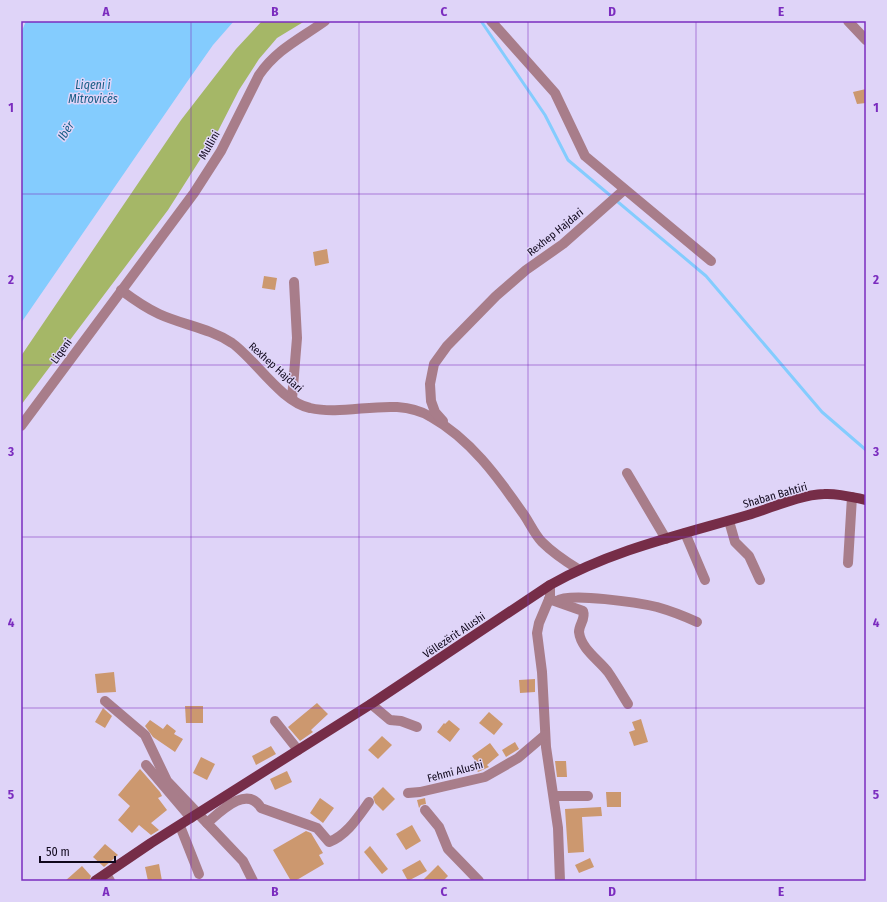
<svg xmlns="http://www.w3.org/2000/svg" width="887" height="902" viewBox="0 0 887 902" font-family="'Fira Sans Condensed',sans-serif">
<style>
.green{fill:#a5b767}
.water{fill:#84ccfe}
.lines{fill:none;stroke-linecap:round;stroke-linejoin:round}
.stream{stroke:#84ccfe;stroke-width:3}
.building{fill:#cc986f}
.minor{stroke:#a87d8a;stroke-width:10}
.major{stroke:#762d48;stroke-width:10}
.grid{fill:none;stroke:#7b2cbf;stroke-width:1;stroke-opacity:0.55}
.labels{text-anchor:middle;stroke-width:3;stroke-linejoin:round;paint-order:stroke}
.street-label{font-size:11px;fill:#10081c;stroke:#dfd4f8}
.water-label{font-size:12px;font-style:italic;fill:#165d85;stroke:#dfd4f8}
.neatline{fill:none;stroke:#7b2cbf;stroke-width:1.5}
.grid-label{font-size:13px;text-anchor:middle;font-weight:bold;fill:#7b2cbf}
</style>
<rect width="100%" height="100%" fill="#dfd4f8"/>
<path class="green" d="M 262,21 L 305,21 L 277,38 L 259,59 L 239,90 L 217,133 L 168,210 L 21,405 L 21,356 L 181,120 L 236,49 Z"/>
<path class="water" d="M 26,21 L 234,21 L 213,45 L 187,82 L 21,323 L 21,33 Z"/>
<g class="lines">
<path class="stream" d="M 481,21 L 545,115 L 568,160 L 706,276 L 822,412 L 866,450"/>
</g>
<g class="building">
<path d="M 866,89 L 866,103 L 857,104 L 853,92 Z"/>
<path d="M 327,249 L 329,263 L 315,266 L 313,252 Z"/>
<path d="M 264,276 L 277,278 L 275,290 L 262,288 Z"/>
<path d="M 114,672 L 116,692 L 97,693 L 95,674 Z"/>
<path d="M 535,679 L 535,692 L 520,693 L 519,680 Z"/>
<path d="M 317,703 L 328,714 L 311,730 L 313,732 L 300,741 L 288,727 Z"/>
<path d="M 185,706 L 203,706 L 203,723 L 186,723 Z"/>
<path d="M 103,708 L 112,716 L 105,728 L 95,722 Z"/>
<path d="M 489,712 L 503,724 L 494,735 L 479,723 Z"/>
<path d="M 641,719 L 648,742 L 634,746 L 629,732 L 635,730 L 632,722 Z"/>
<path d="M 150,720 L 163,729 L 167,724 L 176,731 L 174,734 L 183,739 L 175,752 L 153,737 L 145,726 Z"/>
<path d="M 449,720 L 460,729 L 450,742 L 437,732 L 444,723 L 445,724 Z"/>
<path d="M 382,736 L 392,745 L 378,759 L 368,750 Z"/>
<path d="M 515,742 L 519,749 L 506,757 L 502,750 Z"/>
<path d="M 490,743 L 499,755 L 487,765 L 489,767 L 478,772 L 473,765 L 477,763 L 472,756 Z"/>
<path d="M 271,746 L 276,754 L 256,765 L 252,756 Z"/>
<path d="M 201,757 L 215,764 L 207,780 L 193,773 Z"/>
<path d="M 555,761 L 566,761 L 567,777 L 557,777 Z"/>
<path d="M 140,769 L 160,792 L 162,796 L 158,798 L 167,810 L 151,823 L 159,830 L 151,835 L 139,825 L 132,833 L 118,820 L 130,806 L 118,795 Z"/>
<path d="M 287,771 L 292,782 L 275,790 L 270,779 Z"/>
<path d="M 383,787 L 395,799 L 383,811 L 375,803 L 373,797 Z"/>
<path d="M 606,792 L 621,792 L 621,807 L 607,807 Z"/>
<path d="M 320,798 L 334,808 L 323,823 L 310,813 Z"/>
<path d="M 425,798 L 426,804 L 421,805 L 419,808 L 417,800 Z"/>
<path d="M 601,807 L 602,816 L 582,817 L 584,852 L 568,853 L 565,809 Z"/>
<path d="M 412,825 L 421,841 L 406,850 L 396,834 Z"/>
<path d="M 306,831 L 311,833 L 323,853 L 319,855 L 324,864 L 295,881 L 291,881 L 273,850 Z"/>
<path d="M 105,844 L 118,855 L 104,867 L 93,857 Z"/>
<path d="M 370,846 L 388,869 L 382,874 L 364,852 Z"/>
<path d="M 590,858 L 594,867 L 579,873 L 575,865 Z"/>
<path d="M 420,860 L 427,871 L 408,881 L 402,870 Z"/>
<path d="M 159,864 L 162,881 L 148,881 L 145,867 Z"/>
<path d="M 438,865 L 448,876 L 443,881 L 422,881 Z"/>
<path d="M 82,866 L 91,876 L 89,881 L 65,881 Z"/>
</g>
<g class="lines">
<g class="minor">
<path d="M 491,21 L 555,93 L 585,156 L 711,261"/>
<path d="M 848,21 L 866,40"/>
<path d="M 121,290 C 133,299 146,308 159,314 C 183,325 209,328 232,343 C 255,359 281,402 310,408 C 349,417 395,395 431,417 C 470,439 497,476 522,512 C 529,521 534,534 542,542 C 553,553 565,561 578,569"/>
<path d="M 292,399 L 297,338 L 294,282"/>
<path d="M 443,421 L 435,412 L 431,401 L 430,384 L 434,364 L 447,346 L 496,296 L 526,270 L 563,244 L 624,190"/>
<path d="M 21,426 L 194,193 L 221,151 L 259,75 C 277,49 300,39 325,21"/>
<path d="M 627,473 L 666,539"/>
<path d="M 729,521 L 735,542 L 749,556 L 760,580"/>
<path d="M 685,533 L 705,580"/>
<path d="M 848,563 L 852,497"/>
<path d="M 550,585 L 550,597 L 539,623 L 537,633 L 542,672 L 546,747 L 558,828 L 560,881"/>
<path d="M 549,599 L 583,611 C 586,619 579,624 579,632 C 581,649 599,660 608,672 C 615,682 621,693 628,704"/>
<path d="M 557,601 C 569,592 640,603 657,607 C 671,611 684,616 697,622"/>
<path d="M 105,701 L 145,735 L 167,781 L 243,861 L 253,881"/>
<path d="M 371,704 L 390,720 L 401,721 L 417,727"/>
<path d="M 275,721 L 298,750"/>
<path d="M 146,765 L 191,818"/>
<path d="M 408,793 L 420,792 L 485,777 L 518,758 L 545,735"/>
<path d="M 554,796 L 588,796"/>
<path d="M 425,810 L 439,827 L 448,849 L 479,881"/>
<path d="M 207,823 C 220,812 247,784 261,808 L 317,828 L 329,842 C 347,835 358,817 369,802"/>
<path d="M 180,826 L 199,874"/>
<path d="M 106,874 L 110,881"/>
</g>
<path class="major" d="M 95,881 L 151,843 L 371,704 L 550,585 C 612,550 680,535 748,515 C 772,508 798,495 824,494 C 838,493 852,497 866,500"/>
</g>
<path class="grid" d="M 191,21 L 191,881M 359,21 L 359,881M 528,21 L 528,881M 696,21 L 696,881M 21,194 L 866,194M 21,365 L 866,365M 21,537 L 866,537M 21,708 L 866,708"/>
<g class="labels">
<g class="street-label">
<text transform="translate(209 145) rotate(-60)" y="4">Mullini</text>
<text transform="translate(555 232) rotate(-39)" y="4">Rexhep Hajdari</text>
<text transform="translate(61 351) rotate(-54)" y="4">Liqeni</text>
<text transform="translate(276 367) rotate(42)" y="4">Rexhep Hajdari</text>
<text transform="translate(775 495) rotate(-16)" y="4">Shaban Bahtiri</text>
<text transform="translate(454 635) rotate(-34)" y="4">Vëllezërit Alushi</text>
<text transform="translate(455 771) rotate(-15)" y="4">Fehmi Alushi</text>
</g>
<g class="water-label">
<text x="93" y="89">Liqeni i<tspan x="93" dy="14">Mitrovicës</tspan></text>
<text transform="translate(66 131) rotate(-57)" y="4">Ibër</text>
</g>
</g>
<rect width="887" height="902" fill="none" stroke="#dfd4f8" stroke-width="44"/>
<path d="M40 856v6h75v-6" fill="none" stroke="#10081c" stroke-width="2"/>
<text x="46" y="856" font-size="12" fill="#10081c" stroke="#dfd4f8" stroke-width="3" paint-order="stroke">50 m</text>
<rect x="22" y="22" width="843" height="858" class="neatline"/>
<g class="grid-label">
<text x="106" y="16">A</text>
<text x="275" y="16">B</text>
<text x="444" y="16">C</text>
<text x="612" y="16">D</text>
<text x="781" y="16">E</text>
<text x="11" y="112">1</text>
<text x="876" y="112">1</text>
<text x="11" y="284">2</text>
<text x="876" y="284">2</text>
<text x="11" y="456">3</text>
<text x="876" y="456">3</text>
<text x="11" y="627">4</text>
<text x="876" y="627">4</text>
<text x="11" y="799">5</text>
<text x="876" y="799">5</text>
<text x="106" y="896">A</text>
<text x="275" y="896">B</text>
<text x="444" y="896">C</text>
<text x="612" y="896">D</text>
<text x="781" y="896">E</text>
</g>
</svg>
